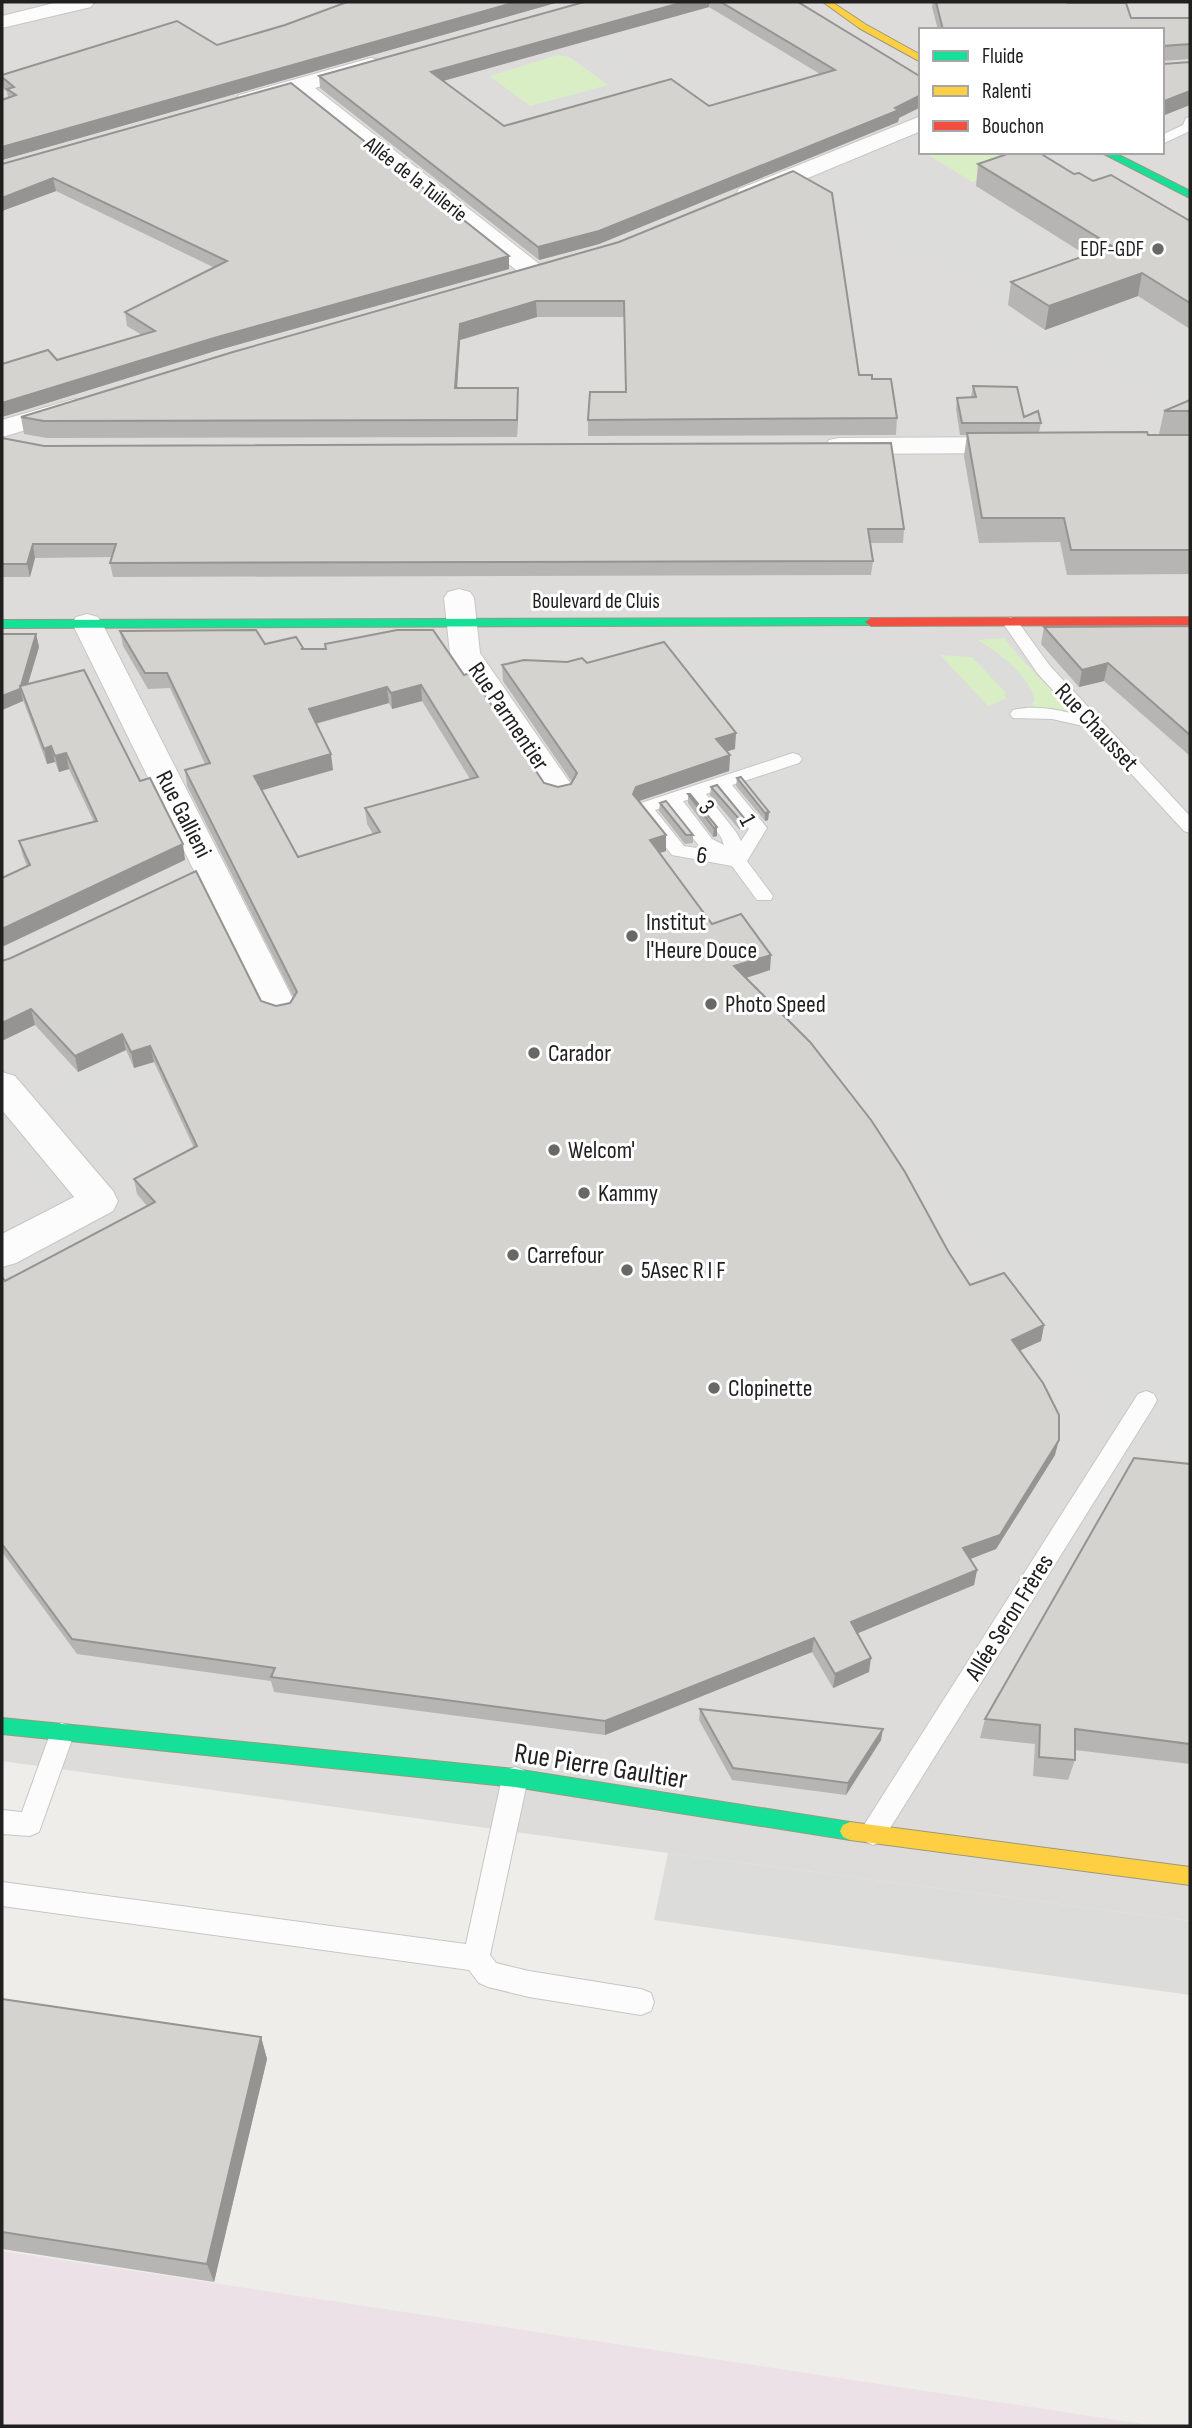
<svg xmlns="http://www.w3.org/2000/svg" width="1192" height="2428" viewBox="0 0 1192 2428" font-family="'Sofia Sans Condensed',sans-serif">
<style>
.residential{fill:#dddcda;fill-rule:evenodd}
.industrial{fill:#ece1e7}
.religious{fill:#dcdcda}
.grass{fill:#daeec6}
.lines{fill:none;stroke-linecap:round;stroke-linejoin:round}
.lane-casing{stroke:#c7c6c5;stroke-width:2}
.street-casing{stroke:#c7c6c5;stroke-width:2}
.fast-casing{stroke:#979a7f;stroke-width:2}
.slow-casing{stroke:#979a7f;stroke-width:2}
.jam-casing{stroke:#979a7f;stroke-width:2}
.lane{fill:#fcfcfc;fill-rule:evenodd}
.street{fill:#fcfcfc;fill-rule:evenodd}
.fast{fill:#16e098;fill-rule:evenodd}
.slow{fill:#ffcf43;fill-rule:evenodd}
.jam{fill:#f24e42;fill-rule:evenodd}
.wall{fill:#b7b5b3;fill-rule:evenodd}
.shaded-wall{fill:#959492}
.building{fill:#d5d3d0;stroke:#959492;stroke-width:2;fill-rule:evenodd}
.poi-dot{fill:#686866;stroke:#fff;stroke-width:2.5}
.labels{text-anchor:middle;stroke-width:6;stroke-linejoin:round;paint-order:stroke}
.far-street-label{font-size:21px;fill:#202020;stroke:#fff}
.far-poi-label{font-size:21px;fill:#202020;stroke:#fff;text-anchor:end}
.street-label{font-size:24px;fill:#202020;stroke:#fff}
.poi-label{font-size:24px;fill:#202020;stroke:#fff;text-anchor:start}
.near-street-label{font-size:28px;fill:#202020;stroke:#fff}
</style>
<rect width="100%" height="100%" fill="#eeede9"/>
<path class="residential" d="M 2,2 L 1190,2 L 1190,1921 L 668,1853 L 2,1761 ZM 921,30 L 1162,30 L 1162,152 L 921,152 Z"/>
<path class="industrial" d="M 2,2251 L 1156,2426 L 2,2426 Z"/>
<g class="religious">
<path d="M 592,37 L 646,73 L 628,78 L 575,42 Z"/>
<path d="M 604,87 L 615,94 L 545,114 L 534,106 Z"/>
<path d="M 907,153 L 1079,262 L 1072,277 L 1007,302 L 927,252 L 901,253 L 808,191 Z"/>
<path d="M 1129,302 L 1190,340 L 1190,420 L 1093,354 L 1042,375 L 964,322 L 981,316 L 1022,333 L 1047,332 Z"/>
<path d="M 656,651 L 986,652 L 1044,670 L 1170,805 L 1190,799 L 1190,1453 L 1132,1445 L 700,874 L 659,854 L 613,797 L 739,753 Z"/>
<path d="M 114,1055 L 130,1071 L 49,1114 L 34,1098 Z"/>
<path d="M 2,1093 L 84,1190 L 57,1205 L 2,1138 Z"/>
<path d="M 113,1112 L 147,1150 L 102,1174 L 68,1136 Z"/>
<path d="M 133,1197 L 151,1217 L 2,1297 L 2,1266 Z"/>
<path d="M 668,1853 L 1190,1921 L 1190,1995 L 654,1920 Z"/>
</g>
<g class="grass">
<path d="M 558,55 L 569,57 L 608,85 L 530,106 L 490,76 Z"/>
<path d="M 924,152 L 1049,152 L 1050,153 L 972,182 Z"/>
<path d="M 1004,638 C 1025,666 1051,688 1075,714 L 1047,707 L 1036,708 L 1032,705 L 1035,699 C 1026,672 1000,654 978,640 Z"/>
<path d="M 940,655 L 972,657 L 1005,692 L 1005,699 L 988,706 Z"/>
</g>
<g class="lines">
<defs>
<g id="lane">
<path d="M 1190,117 L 1190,131 L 1162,144 L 1162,135 L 1183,125 L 1186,118 Z"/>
<path d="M 1010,617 L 1016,619 L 1050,666 L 1190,816 L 1190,833 L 1184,831 L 1088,727 L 1052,719 L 1013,718 L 1010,714 L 1013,710 C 1033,705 1055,709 1075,714 L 1038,674 L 1002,622 Z"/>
<path d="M 793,753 L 799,755 L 802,759 L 799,763 L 732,785 L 767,828 L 747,861 L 773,896 L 771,900 L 757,900 L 732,866 L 672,855 L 635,808 L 638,804 ZM 717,790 L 749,829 L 741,841 L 736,832 L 706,794 ZM 691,799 L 721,837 L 724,845 L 712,839 L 683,801 ZM 667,806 L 700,847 L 703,849 L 684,846 L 655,810 Z"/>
<path d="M 1146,1391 L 1154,1394 L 1157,1400 L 1154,1406 L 882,1841 L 873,1845 L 864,1841 L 860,1833 L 864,1825 L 1138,1394 Z"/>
<path d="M 62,1723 L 71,1726 L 74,1734 L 39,1832 L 30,1836 L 2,1834 L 2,1810 L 22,1812 L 50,1734 L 53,1726 Z"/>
<path d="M 515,1767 L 524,1770 L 528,1778 L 490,1955 L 496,1963 L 529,1971 L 641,1989 L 651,1993 L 654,2002 L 651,2011 L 641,2015 L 529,1997 L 488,1987 L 479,1983 L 469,1970 L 2,1906 L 2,1882 L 466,1944 L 502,1778 L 506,1770 Z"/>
</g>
<g id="street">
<path d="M 58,2 L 94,2 L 91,7 L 2,28 L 2,16 Z"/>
<path d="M 371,58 L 379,60 L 382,65 L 379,70 L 315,88 L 543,267 L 547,272 L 543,277 L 534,280 L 525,277 L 294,94 L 247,107 L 239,105 L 236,100 L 239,95 Z"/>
<path d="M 921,116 L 921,131 L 757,199 L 748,201 L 739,199 L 736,194 L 739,189 Z"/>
<path d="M 74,399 L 84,401 L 88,407 L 84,413 L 2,437 L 2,420 Z"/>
<path d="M 1017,437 L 1027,439 L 1031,445 L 1027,451 L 1017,453 L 839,454 L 829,452 L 825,446 L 829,440 L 839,438 Z"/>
<path d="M 459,589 L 470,592 L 474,598 L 480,653 L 575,790 L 571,797 L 559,800 L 547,797 L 450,653 L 444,598 L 448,592 Z"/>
<path d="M 87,614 L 98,617 L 102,623 L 297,1007 L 292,1016 L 279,1019 L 266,1016 L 261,1007 L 72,623 L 76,617 Z"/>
<path d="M 2,1072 L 15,1076 L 113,1191 L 118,1201 L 113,1211 L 16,1263 L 2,1267 L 2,1234 L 74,1197 L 2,1110 Z"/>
</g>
<g id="fast">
<path d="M 1100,152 L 1113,152 L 1190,191 L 1190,198 Z"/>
<path d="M 871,618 L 875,619 L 875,625 L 2,628 L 2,620 Z"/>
<path d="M 2,1718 L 515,1769 L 850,1822 L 857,1825 L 860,1831 L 857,1837 L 850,1840 L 515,1787 L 2,1734 Z"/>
</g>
<g id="slow">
<path d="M 823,2 L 832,2 L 865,24 L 921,55 L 921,62 L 859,28 Z"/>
<path d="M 850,1822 L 1190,1867 L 1190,1885 L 850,1840 L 843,1837 L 840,1831 L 843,1825 Z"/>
</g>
<path id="jam" d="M 1190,617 L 1190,625 L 871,626 L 865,622 L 871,618 Z"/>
</defs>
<use href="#lane" class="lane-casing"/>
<use href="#street" class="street-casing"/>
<use href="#fast" class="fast-casing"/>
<use href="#slow" class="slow-casing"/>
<use href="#jam" class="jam-casing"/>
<use href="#lane" class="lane"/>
<use href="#street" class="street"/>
<use href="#fast" class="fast"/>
<use href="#slow" class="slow"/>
<use href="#jam" class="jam"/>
</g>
<g class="wall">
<path d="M 347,2 L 559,2 L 2,160 L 8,98 L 7,92 L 3,88 L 2,75 L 217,45 L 285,25 Z"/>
<path d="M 584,2 L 798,2 L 899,118 L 898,122 L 599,244 L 539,260 L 320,88 L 319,76 ZM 709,7 L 820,74 L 709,106 L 504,126 L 443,81 Z"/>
<path d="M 933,2 L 1067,2 L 1068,3 L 1131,18 L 1190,18 L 1190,59 L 1163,61 L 1163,64 L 1190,62 L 1190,105 L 1162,116 L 1162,30 L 938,30 L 932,7 Z"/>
<path d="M 2,164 L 509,256 L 509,269 L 215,351 L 2,417 L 2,364 L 57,360 L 142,335 L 127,326 L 125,312 L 215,268 L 56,191 L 2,211 Z"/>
<path d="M 978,164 L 1074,174 L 1190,221 L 1190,329 L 1138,296 L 1045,330 L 1008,305 L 1011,282 L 1086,255 L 976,186 Z"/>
<path d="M 619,242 L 859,375 L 872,379 L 897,418 L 896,435 L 588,436 L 588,420 L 626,392 L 624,317 L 537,317 L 460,340 L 457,388 L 518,404 L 517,437 L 47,438 L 24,434 L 21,417 Z"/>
<path d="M 973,386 L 1024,417 L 1041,423 L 1039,432 L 1148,435 L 1181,435 L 1159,434 L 1164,411 L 1190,400 L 1190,574 L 1067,575 L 1060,542 L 979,543 L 964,456 L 967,435 L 960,435 L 956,409 L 957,398 L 971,397 Z"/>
<path d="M 2,438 L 44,446 L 904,529 L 903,543 L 870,543 L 873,561 L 871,575 L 113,577 L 110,563 L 112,557 L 35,558 L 30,577 L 2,577 Z"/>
<path d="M 1190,626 L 1190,756 L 1104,681 L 1079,687 L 1041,644 L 1044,627 Z"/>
<path d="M 120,631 L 303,649 L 464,675 L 544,783 L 558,787 L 571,784 L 572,782 L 503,681 L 502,665 L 587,663 L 735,749 L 727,751 L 730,755 L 729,771 L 639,801 L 666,851 L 660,853 L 712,924 L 770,970 L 746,978 L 948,1251 L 970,1285 L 1044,1325 L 1041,1341 L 1019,1351 L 1055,1455 L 996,1549 L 970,1559 L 977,1570 L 974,1585 L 857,1633 L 869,1672 L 833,1688 L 812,1652 L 605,1735 L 274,1692 L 271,1681 L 77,1654 L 2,1552 L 2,1277 L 5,1281 L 147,1206 L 137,1194 L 134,1179 L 194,1148 L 154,1062 L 134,1068 L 126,1050 L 78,1072 L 35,1025 L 2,961 L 261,1001 L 276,1006 L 290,1003 L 294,998 L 187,786 L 185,770 L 205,764 L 170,688 L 148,689 L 123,646 ZM 422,701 L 470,779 L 365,808 L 367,824 L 373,834 L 298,857 L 262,790 L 333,770 L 316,724 L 389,703 L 392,709 Z"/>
<path d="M 2,634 L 36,634 L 39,647 L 28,684 L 140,781 L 185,860 L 27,866 L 23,856 L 19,841 L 94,822 L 69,769 L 59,772 L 55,762 L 47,764 L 23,700 L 23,701 L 2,710 Z"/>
<path d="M 737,778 L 769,812 L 768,820 L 765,821 L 736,786 Z"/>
<path d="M 717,785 L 744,827 L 739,829 L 710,795 L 711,787 Z"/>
<path d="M 688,794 L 717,827 L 717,836 L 713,837 L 688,803 Z"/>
<path d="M 660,803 L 693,835 L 693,843 L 685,844 L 659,811 Z"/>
<path d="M 1190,1464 L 1190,1764 L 1075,1750 L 1075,1760 L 1068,1780 L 1033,1776 L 1035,1744 L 980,1738 L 985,1719 Z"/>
<path d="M 700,1709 L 881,1740 L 846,1795 L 732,1780 L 699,1720 Z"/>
<path d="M 2,1999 L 261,2037 L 267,2059 L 214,2282 L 2,2249 Z"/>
</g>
<g class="shaded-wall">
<path d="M 516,2 L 559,2 L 2,160 L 2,147 Z"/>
<path d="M 684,2 L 709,2 L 709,7 L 432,84 L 431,72 Z"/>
<path d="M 1190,91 L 1190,105 L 1162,116 L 1162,102 Z"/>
<path d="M 921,95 L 921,107 L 899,118 L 898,122 L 599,244 L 539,260 L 538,247 L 895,108 Z"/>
<path d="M 53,178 L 56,191 L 2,211 L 2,198 Z"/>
<path d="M 509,256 L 509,269 L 215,351 L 2,417 L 2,403 L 214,338 Z"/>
<path d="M 1142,273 L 1138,296 L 1045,330 L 1049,306 Z"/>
<path d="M 536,301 L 537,317 L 460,340 L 456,405 L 455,388 L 460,324 Z"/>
<path d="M 518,388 L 518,404 L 517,437 L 517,420 Z"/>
<path d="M 33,544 L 35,558 L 30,577 L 27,564 Z"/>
<path d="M 36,634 L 39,647 L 24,697 L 20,687 Z"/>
<path d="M 1108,663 L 1104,681 L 1079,687 L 1082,670 Z"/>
<path d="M 421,685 L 422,701 L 392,709 L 391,693 Z"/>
<path d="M 20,687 L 23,701 L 2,710 L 2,696 Z"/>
<path d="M 387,687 L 389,703 L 310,725 L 309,709 Z"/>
<path d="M 736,733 L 735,749 L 716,755 L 716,739 Z"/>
<path d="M 51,746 L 55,762 L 47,764 L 44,749 Z"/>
<path d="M 66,753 L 69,769 L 59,772 L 55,756 Z"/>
<path d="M 331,754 L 333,770 L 256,792 L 254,776 Z"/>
<path d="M 730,755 L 729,771 L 636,802 L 633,794 L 636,787 Z"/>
<path d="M 769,812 L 768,820 L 765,821 L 765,813 Z"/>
<path d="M 745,819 L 744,827 L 739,829 L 740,820 Z"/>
<path d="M 717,827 L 717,836 L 713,837 L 714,828 Z"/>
<path d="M 666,835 L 666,851 L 650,856 L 650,840 Z"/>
<path d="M 183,844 L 185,860 L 2,947 L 2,929 Z"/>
<path d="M 771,955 L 770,970 L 733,982 L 734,966 Z"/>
<path d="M 31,1009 L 35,1025 L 2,1041 L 2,1023 Z"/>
<path d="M 122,1034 L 126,1050 L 78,1072 L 75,1056 Z"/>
<path d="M 150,1046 L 154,1062 L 134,1068 L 131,1052 Z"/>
<path d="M 1044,1325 L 1041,1341 L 1008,1356 L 1012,1340 Z"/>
<path d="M 1059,1440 L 1055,1455 L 996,1549 L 960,1563 L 963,1548 Z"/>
<path d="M 977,1570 L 974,1585 L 849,1637 L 851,1622 Z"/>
<path d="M 814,1638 L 812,1652 L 605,1735 L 605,1721 Z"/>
<path d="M 871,1658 L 869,1672 L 833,1688 L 835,1674 Z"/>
<path d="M 883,1729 L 881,1740 L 846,1795 L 848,1783 Z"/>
<path d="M 261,2037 L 267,2059 L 214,2282 L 207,2264 Z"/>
</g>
<g class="building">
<path d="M 347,2 L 516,2 L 2,147 L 2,100 L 16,95 L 7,89 L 14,87 L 2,77 L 2,75 L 177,21 L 217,45 L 285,25 Z"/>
<path d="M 584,2 L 684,2 L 431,72 L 504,126 L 671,79 L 709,106 L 835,70 L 721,2 L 798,2 L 921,77 L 921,95 L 895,108 L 899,110 L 599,231 L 538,247 L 319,76 Z"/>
<path d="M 936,2 L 1067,2 L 1068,3 L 1126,3 L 1131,18 L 1190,18 L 1190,44 L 1163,46 L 1163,64 L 1190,62 L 1190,91 L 1162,102 L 1162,30 L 943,30 Z"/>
<path d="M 291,83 L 509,256 L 214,338 L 2,403 L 2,364 L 48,350 L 57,360 L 155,331 L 125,312 L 227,261 L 53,178 L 2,198 L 2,164 Z"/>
<path d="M 1013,152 L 1038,152 L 1074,174 L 1079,173 L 1093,181 L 1111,175 L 1190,221 L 1190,303 L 1142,273 L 1049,306 L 1011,282 L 1112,246 L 978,164 Z"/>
<path d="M 793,171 L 832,193 L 859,375 L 872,375 L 872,379 L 891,379 L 897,418 L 588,420 L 590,392 L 626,392 L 624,301 L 536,301 L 460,324 L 455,388 L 518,388 L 517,420 L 44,421 L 21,417 L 233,352 L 619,242 Z"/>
<path d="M 973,386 L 1017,387 L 1024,417 L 1038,411 L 1041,423 L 962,423 L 957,398 L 976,397 Z"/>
<path d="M 1190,400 L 1190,411 L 1164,411 Z"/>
<path d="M 1147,432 L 1148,435 L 1190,435 L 1190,550 L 1071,550 L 1064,518 L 982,518 L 967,433 Z"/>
<path d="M 2,438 L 44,446 L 891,443 L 904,529 L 868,529 L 873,561 L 110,563 L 116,544 L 33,544 L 27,564 L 2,564 Z"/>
<path d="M 1190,626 L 1190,735 L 1108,663 L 1082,670 L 1044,627 Z"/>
<path d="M 256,630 L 265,644 L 296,637 L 303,648 L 301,649 L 326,649 L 325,644 L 397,630 L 433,630 L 464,675 L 470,673 L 544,783 L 558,787 L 571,784 L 577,773 L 502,665 L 524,660 L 567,662 L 582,658 L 587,663 L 664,642 L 736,733 L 716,739 L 730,755 L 636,787 L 633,794 L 666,835 L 650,840 L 712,924 L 741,914 L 771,955 L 734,966 L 810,1042 L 871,1120 L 905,1172 L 948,1251 L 970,1285 L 1004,1273 L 1044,1325 L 1012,1340 L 1043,1383 L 1059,1415 L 1059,1440 L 1000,1535 L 963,1548 L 977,1570 L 851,1622 L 871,1658 L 835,1674 L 814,1638 L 605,1721 L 271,1677 L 275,1668 L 72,1639 L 2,1544 L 2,1277 L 5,1281 L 155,1202 L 134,1179 L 197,1146 L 150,1046 L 131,1052 L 122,1034 L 75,1056 L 31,1009 L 2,1023 L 2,961 L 11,958 L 196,871 L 261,1001 L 276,1006 L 290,1003 L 297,992 L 185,770 L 210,763 L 167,673 L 145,673 L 120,631 ZM 421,685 L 478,777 L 365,808 L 380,832 L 298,857 L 254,776 L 331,754 L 309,709 L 387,687 L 391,693 Z"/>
<path d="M 2,634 L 36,634 L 20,689 L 2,696 Z"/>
<path d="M 84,670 L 140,781 L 150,778 L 183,844 L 2,929 L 2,878 L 30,865 L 19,841 L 97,821 L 66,753 L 55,756 L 51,746 L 44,749 L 20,686 Z"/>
<path d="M 741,777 L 769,812 L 765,813 L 737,778 Z"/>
<path d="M 717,785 L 745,819 L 740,820 L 711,787 Z"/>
<path d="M 688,794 L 690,794 L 717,827 L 714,828 Z"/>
<path d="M 666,801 L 693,835 L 686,835 L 660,803 Z"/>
<path d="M 1134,1458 L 1190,1464 L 1190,1744 L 1075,1729 L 1075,1760 L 1039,1757 L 1040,1725 L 985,1719 Z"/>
<path d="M 700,1709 L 883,1729 L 848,1783 L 733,1768 Z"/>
<path d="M 2,1999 L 261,2037 L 207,2264 L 2,2232 Z"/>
</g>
<g class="poi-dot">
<circle cx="1158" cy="249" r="7"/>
<circle cx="632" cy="936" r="7"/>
<circle cx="711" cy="1004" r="7"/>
<circle cx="534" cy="1053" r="7"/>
<circle cx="554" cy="1150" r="7"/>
<circle cx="584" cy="1193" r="7"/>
<circle cx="513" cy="1255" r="7"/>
<circle cx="627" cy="1270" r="7"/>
<circle cx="714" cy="1388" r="7"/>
</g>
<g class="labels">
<g class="far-street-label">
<text transform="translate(416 179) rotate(38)" y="7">Allée de la Tuilerie</text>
<text x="596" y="608">Boulevard de Cluis</text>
</g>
<g class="far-poi-label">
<text x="1144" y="256">EDF-GDF</text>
</g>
<g class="street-label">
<text transform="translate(509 716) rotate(56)" y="8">Rue Parmentier</text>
<text transform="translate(1097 727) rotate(47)" y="8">Rue Chausset</text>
<text transform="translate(707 807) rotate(51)" y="8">3</text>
<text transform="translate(184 814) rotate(63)" y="8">Rue Gallieni</text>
<text transform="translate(748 820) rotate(62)" y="8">1</text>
<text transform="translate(702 855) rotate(9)" y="8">6</text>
<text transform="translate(1009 1617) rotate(-58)" y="8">Allée Seron Frères</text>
</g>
<g class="poi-label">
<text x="646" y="930">Institut<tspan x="646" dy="28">l'Heure Douce</tspan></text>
<text x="725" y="1012">Photo Speed</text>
<text x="548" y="1061">Carador</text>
<text x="568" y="1158">Welcom'</text>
<text x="598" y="1201">Kammy</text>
<text x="527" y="1263">Carrefour</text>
<text x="641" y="1278">5Asec R I F</text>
<text x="728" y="1396">Clopinette</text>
</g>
<g class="near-street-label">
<text transform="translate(601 1765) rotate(9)" y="10">Rue Pierre Gaultier</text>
</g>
</g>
<rect width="1192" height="2428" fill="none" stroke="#202020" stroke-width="7"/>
<rect x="919" y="28" width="245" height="126" fill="#ffffff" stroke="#a6a6a6" stroke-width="2"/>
<rect x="933" y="51" width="35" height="10" fill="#16e098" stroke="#a6a6a6" stroke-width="2"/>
<text x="982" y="63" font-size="21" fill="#202020">Fluide</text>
<rect x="933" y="86" width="35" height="10" fill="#ffcf43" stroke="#a6a6a6" stroke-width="2"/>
<text x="982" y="98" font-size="21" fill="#202020">Ralenti</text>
<rect x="933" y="121" width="35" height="10" fill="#f24e42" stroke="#a6a6a6" stroke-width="2"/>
<text x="982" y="133" font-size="21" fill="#202020">Bouchon</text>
</svg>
